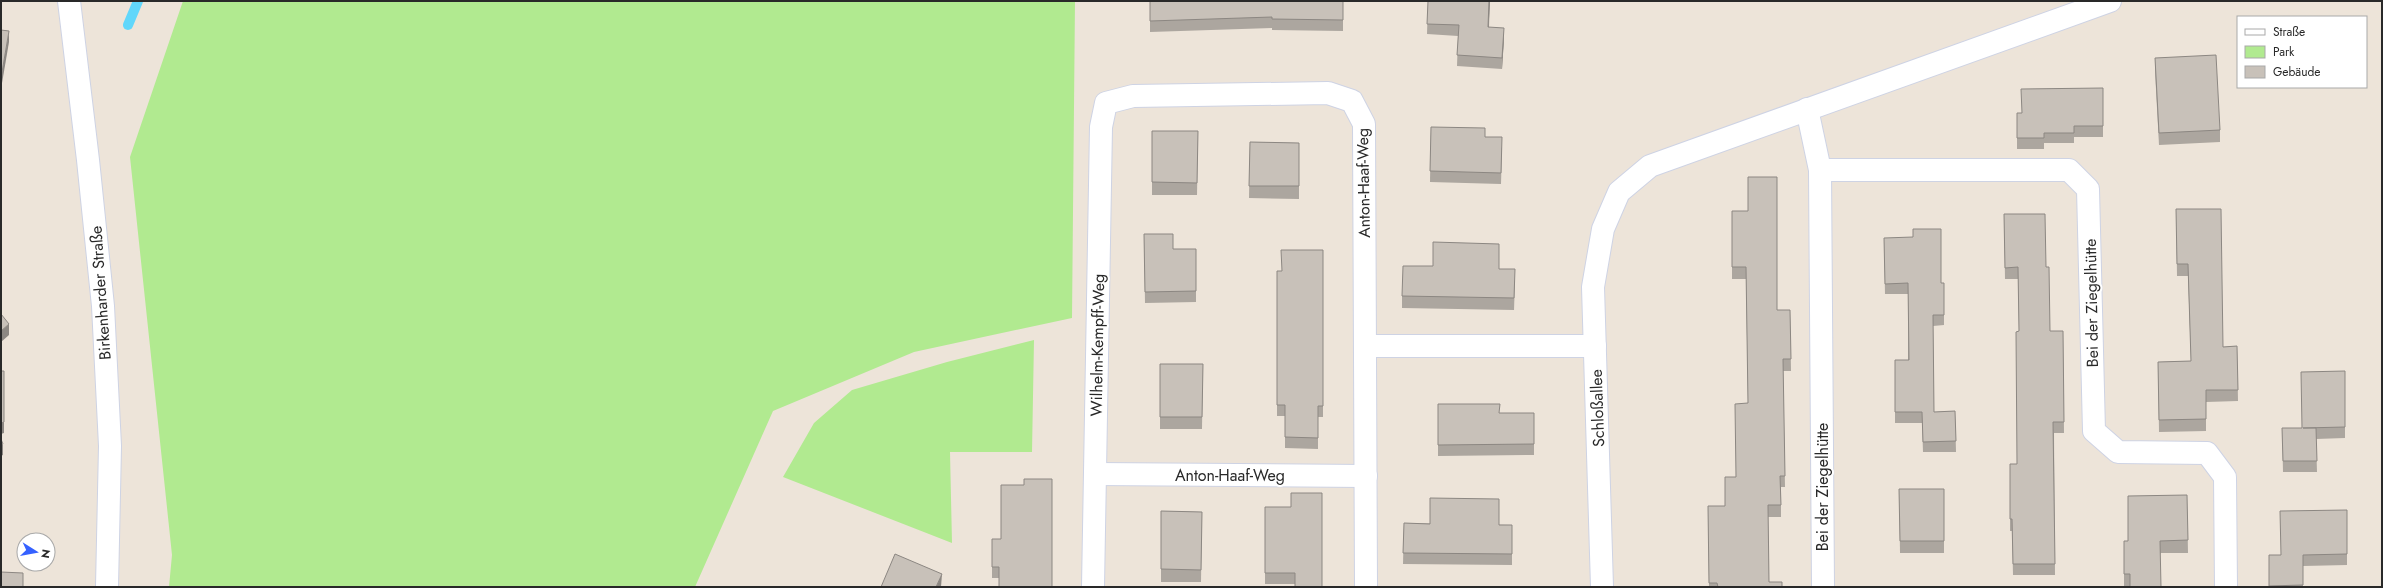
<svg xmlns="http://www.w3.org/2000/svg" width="2383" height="588" viewBox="0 0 2383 588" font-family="Jost,sans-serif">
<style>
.green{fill:#b1ea90}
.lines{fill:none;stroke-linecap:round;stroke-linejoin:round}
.stream{stroke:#61d7fb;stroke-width:10}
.street-casing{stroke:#ced3e4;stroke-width:24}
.street{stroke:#fff;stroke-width:22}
.wall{fill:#aca69f}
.shaded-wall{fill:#8c8782}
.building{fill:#c8c1b9;stroke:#8c8782}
.labels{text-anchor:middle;stroke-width:4;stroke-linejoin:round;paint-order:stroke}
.street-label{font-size:16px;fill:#292929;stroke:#fff}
</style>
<rect width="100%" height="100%" fill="#ede4d9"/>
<g class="green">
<path d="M 183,1 L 1075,1 L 1072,318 L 914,352 L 773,411 L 695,587 L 169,587 L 172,555 L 130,157 Z"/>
<path d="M 1034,340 L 1032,452 L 950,452 L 952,543 L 783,477 L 814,423 L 852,390 L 947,362 Z"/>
</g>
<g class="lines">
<path class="stream" d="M 128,25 L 138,1"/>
<defs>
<g id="street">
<path d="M 69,1 L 88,160 L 103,306 L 110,446 L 107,587"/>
<path d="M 1807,109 L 1820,170 L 1823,587"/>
<path d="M 1820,170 L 2069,170 L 2088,189 L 2094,431 L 2118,452 L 2207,453 L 2225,477 L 2226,587"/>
<path d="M 1365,346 L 1595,346"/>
<path d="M 1095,474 L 1366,476"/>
<path d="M 1093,587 L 1101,127 L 1106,103 L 1133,96 L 1328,93 L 1352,101 L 1364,124 L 1366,587"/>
<path d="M 1602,587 L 1593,287 L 1603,229 L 1619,192 L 1650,166 L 2110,1"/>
</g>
</defs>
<use href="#street" class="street-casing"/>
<use href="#street" class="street"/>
</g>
<g class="wall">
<path d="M 1150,1 L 1343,1 L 1343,31 L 1272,30 L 1272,28 L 1150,32 Z"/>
<path d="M 1428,1 L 1490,1 L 1489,27 L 1504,38 L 1502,69 L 1457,66 L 1458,36 L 1427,34 Z"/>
<path d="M 2155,58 L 2220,130 L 2220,142 L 2159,145 L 2155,71 Z"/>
<path d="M 2103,88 L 2103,137 L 2074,137 L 2074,143 L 2044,143 L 2044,149 L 2017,149 L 2017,113 L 2022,113 Z"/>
<path d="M 1431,127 L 1485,137 L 1502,148 L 1501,184 L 1430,182 Z"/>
<path d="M 1152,131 L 1198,131 L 1197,195 L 1152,195 Z"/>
<path d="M 1250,142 L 1299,143 L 1299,199 L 1249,198 Z"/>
<path d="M 2176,209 L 2223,347 L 2237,346 L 2238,401 L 2206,402 L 2206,431 L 2159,432 L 2158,362 L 2191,361 L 2188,276 L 2177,276 Z"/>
<path d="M 1732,211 L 1777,310 L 1790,310 L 1791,371 L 1783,371 L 1785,487 L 1781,487 L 1781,517 L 1768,517 L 1769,582 L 1782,587 L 1709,587 L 1708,506 L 1725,506 L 1736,477 L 1748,403 L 1746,279 L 1732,279 Z"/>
<path d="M 2004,214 L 2046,267 L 2050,331 L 2063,331 L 2064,433 L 2054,433 L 2055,575 L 2013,575 L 2012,531 L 2010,531 L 2010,464 L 2017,464 L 2019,331 L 2018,279 L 2005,279 Z"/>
<path d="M 1144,234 L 1173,249 L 1196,249 L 1196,302 L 1145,303 Z"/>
<path d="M 1884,238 L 1941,283 L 1944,283 L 1944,325 L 1933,326 L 1934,412 L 1955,411 L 1956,452 L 1923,452 L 1922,423 L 1895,423 L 1895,360 L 1908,360 L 1908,294 L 1885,294 Z"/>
<path d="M 1323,250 L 1323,417 L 1318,417 L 1318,449 L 1285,448 L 1285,416 L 1277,416 L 1277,271 L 1282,271 Z"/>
<path d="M 1499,269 L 1515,281 L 1514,310 L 1402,308 L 1402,296 Z"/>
<path d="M 1160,364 L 1203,364 L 1202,429 L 1160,429 Z"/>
<path d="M 2345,371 L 2345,438 L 2316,439 L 2317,472 L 2283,472 L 2282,428 L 2302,428 Z"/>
<path d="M 1438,404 L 1500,413 L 1534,413 L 1534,455 L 1438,456 Z"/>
<path d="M 1052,479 L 999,578 L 992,578 L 992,539 L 1001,539 L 1024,485 Z"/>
<path d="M 1899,489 L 1944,489 L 1944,553 L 1900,553 Z"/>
<path d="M 1322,493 L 1295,584 L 1265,584 L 1265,507 L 1291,507 Z"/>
<path d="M 2187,495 L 2188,553 L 2161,553 L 2130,586 L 2124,586 L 2124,541 L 2128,541 Z"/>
<path d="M 2347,510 L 2347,565 L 2303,566 L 2303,587 L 2269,587 L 2269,555 L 2281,555 Z"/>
<path d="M 1161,511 L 1202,512 L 1201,582 L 1161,582 Z"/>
<path d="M 1404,523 L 1512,525 L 1512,565 L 1403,564 Z"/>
</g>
<g class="shaded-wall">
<path d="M 1489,1 L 1490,1 L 1488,38 L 1488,27 Z"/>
<path d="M 1504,28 L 1504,38 L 1502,69 L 1502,58 Z"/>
<path d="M 9,31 L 9,42 L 1,89 L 1,78 Z"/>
<path d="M 9,324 L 9,335 L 1,342 L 1,331 Z"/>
<path d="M 4,422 L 4,433 L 1,434 L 1,423 Z"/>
<path d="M 3,444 L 3,455 L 1,456 L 1,445 Z"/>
<path d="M 1,463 L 2,463 L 2,474 L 1,475 Z"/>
<path d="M 942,574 L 941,587 L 936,587 Z"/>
</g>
<g class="building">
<path d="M 1150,1 L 1343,1 L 1343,20 L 1272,19 L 1272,17 L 1150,21 Z"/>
<path d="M 1428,1 L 1489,1 L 1488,27 L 1504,28 L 1502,58 L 1457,55 L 1459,25 L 1427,24 Z"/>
<path d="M 1,30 L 9,31 L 1,78 Z"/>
<path d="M 2216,55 L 2220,130 L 2159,133 L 2155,58 Z"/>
<path d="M 2103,88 L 2103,126 L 2074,126 L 2074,133 L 2044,133 L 2044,138 L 2017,138 L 2017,113 L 2022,113 L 2021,89 Z"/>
<path d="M 1431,127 L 1485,128 L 1485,137 L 1502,137 L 1501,173 L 1430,171 Z"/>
<path d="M 1152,131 L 1198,131 L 1197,183 L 1152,182 Z"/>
<path d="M 1250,142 L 1299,143 L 1299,186 L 1249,186 Z"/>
<path d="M 1748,177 L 1777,177 L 1777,310 L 1790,310 L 1791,359 L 1783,359 L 1785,476 L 1780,476 L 1781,505 L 1768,505 L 1769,582 L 1782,582 L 1782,587 L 1718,587 L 1717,583 L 1709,583 L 1708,506 L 1725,506 L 1725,477 L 1736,477 L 1735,404 L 1748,403 L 1746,267 L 1732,267 L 1732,211 L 1748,211 Z"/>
<path d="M 2176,209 L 2221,209 L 2223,347 L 2237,346 L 2238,390 L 2206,390 L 2206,419 L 2159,420 L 2158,362 L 2191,361 L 2188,264 L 2177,264 Z"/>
<path d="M 2004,214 L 2045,214 L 2046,267 L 2049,267 L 2050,331 L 2063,331 L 2064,422 L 2053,422 L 2055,564 L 2013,564 L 2012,519 L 2010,519 L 2010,464 L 2017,464 L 2016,332 L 2019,331 L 2018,267 L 2005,268 Z"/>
<path d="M 1913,229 L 1941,229 L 1941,283 L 1944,283 L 1944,315 L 1933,315 L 1934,412 L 1955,411 L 1956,441 L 1923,442 L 1922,412 L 1895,412 L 1895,360 L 1909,360 L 1908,283 L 1885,284 L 1884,238 L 1913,237 Z"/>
<path d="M 1144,234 L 1173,234 L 1173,249 L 1196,249 L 1196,291 L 1145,292 Z"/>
<path d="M 1433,242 L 1499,244 L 1499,269 L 1515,269 L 1514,298 L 1402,296 L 1403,266 L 1433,266 Z"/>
<path d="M 1281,250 L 1323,250 L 1323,406 L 1318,406 L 1318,438 L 1285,437 L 1285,405 L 1277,405 L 1277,271 L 1282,271 Z"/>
<path d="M 1,314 L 9,324 L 1,331 Z"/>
<path d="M 1160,364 L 1203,364 L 1202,417 L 1160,417 Z"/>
<path d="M 1,371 L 4,371 L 4,422 L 1,423 Z"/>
<path d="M 2345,371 L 2345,427 L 2303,428 L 2316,428 L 2317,461 L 2283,461 L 2282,428 L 2302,428 L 2301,372 Z"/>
<path d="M 1438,404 L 1500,404 L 1499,413 L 1534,413 L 1534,444 L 1438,445 Z"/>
<path d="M 1,439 L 3,444 L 1,445 Z"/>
<path d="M 1024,479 L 1052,479 L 1052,587 L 999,587 L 999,567 L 992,567 L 992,539 L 1001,539 L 1001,485 L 1024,485 Z"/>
<path d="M 1899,489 L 1944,489 L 1944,541 L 1900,541 Z"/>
<path d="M 1291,493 L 1322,493 L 1322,587 L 1295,587 L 1295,573 L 1265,573 L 1265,507 L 1291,507 Z"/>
<path d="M 2187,495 L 2188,540 L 2160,541 L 2161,587 L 2130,587 L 2130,574 L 2124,574 L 2124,541 L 2128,541 L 2128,496 Z"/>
<path d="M 1430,498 L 1499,499 L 1499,525 L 1512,525 L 1512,554 L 1403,553 L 1404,523 L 1430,524 Z"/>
<path d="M 2347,510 L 2347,554 L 2303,555 L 2303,585 L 2269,586 L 2269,555 L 2281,555 L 2280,511 Z"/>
<path d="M 1161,511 L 1202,512 L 1201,570 L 1161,569 Z"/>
<path d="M 895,554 L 942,574 L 936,587 L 881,587 Z"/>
<path d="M 1,572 L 23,573 L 23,587 L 1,587 Z"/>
</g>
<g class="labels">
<g class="street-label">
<text transform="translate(1363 183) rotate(-91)" y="6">Anton-Haaf-Weg</text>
<text transform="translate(100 293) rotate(-94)" y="6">Birkenharder Straße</text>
<text transform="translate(2091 303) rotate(-91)" y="6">Bei der Ziegelhütte</text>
<text transform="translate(1097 345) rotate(-89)" y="6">Wilhelm-Kempff-Weg</text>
<text transform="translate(1597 408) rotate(-92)" y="6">Schloßallee</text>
<text x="1230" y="481">Anton-Haaf-Weg</text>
<text transform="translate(1822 487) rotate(-90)" y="6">Bei der Ziegelhütte</text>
</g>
</g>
<rect width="2383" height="588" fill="none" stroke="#292929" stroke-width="4"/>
<rect x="2237" y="16" width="130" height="72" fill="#ffffff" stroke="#a9a9a9"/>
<rect x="2245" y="29" width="20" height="6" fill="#ffffff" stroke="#a9a9a9"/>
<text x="2273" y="36" font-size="12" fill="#292929">Straße</text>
<rect x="2245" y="46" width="20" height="12" fill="#b1ea90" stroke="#a9a9a9"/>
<text x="2273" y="56" font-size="12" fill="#292929">Park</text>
<rect x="2245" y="66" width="20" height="12" fill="#c8c1b9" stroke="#a9a9a9"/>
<text x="2273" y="76" font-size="12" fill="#292929">Gebäude</text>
<g transform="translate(36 552) rotate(101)"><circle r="19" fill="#ffffff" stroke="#a9a9a9"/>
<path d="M0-3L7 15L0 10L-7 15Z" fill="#3561ff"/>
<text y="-6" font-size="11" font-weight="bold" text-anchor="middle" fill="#292929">N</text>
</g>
</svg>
